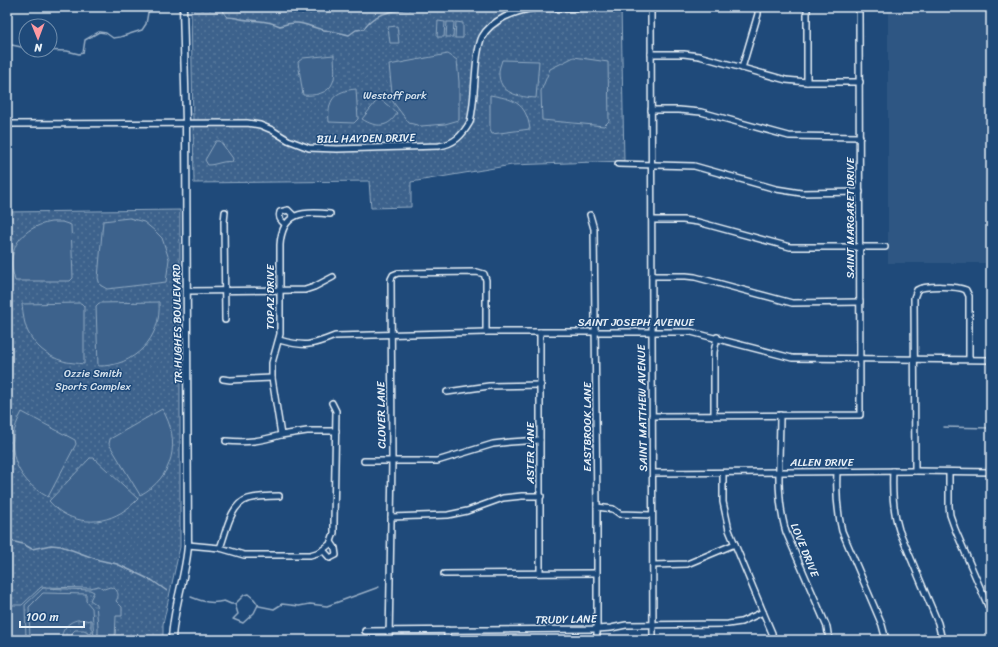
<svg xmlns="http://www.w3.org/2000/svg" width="998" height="647" viewBox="0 0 998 647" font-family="Sriracha,sans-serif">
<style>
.built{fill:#2e5683}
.park{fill:url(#park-dots);stroke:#92aac2}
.pitch{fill:#3c628c;stroke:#92aac2}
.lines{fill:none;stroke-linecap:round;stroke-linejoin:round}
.stream{stroke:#9ab0c7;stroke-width:1.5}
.minor-casing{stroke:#e8f1f8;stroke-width:8}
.major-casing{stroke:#e8f1f8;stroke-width:9}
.minor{stroke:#1f4a7a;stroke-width:5}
.major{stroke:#1f4a7a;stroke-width:6}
.labels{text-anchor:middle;stroke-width:3;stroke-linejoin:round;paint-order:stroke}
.park-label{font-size:11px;fill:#d7e3ed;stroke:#1f4a7a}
.street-label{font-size:11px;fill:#e8f1f8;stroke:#1f4a7a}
</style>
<defs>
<pattern id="park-dots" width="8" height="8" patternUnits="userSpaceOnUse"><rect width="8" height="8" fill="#3c628c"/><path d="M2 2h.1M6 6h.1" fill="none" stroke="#58799d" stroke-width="1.8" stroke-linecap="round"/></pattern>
</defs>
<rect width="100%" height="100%" fill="#1f4a7a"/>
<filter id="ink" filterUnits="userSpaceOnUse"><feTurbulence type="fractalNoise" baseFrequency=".025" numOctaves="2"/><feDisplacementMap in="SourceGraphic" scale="8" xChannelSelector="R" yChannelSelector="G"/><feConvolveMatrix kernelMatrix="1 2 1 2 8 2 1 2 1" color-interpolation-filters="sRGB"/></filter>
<g filter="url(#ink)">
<rect class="built" x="888" y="7" width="103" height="256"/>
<g class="park">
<path d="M 191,7 L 621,7 L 624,161 L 512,165 L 411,182 L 411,207 L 371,208 L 369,181 L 194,183 Z"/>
<path d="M 180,210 L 180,547 L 163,624 L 163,640 L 7,640 L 7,212 Z"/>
</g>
<g class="pitch">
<path d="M 438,21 L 445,22 L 444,37 L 437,37 Z"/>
<path d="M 447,22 L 454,22 L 453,37 L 446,37 Z"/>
<path d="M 456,22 L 463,23 L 463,38 L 455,38 Z"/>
<path d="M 397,26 L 399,43 L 390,43 L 388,27 Z"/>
<path d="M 448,54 L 457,60 L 459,82 L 459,120 L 445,124 L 421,126 L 409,123 L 393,102 L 389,65 Z"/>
<path d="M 334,55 C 334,64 336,74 333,82 C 329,94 313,96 303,95 L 298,62 L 303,58 Z"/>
<path d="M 574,57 L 608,62 L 609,121 L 604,126 L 542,120 L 541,91 L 550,69 Z"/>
<path d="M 502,60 L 539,61 L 536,98 C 520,97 498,94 499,72 C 499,68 501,64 502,60 Z"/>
<path d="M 356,89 L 358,119 L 354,123 L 329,122 C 327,100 334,91 356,89 Z"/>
<path d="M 490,95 C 513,99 526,102 530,129 L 492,134 L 490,130 Z"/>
<path d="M 379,98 L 397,113 C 389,128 376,128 362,119 Z"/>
<path d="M 216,141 L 220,141 L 232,157 L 233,159 L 232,162 C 224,160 216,165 208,165 L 205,160 Z"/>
<path d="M 129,218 L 144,222 L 155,231 L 162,238 L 169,259 L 166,282 L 107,289 L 100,285 L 98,278 L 103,221 Z"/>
<path d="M 51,222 L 62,222 L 71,225 L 73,278 L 70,281 L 15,281 C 14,276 12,270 12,265 C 11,240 29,226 51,222 Z"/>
<path d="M 159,302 C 162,338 134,367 98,366 L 96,306 L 99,303 Z"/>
<path d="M 81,303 L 84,306 L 84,364 C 77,363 69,363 63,361 C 48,357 34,345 28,332 C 24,324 23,313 22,304 Z"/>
<path d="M 162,409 C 182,441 173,478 140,495 L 109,444 L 110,439 Z"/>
<path d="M 22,412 L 75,440 L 76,444 L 48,497 C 14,479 3,445 22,412 Z"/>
<path d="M 90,458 L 94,458 L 138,499 C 117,521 88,529 61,512 C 56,509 53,505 49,501 Z"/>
<path d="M 99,586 L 104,589 L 110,587 L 114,588 C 119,592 119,596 116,601 L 122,607 L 122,616 L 116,616 L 115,640 L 98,640 L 98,626 L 96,604 L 90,600 L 94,592 L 90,590 L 43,588 L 25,605 L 26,640 L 10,640 L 11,605 L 22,605 L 41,587 L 90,588 Z"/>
<path d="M 43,593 L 86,594 L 86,601 L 92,608 L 94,640 L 91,640 L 91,632 L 92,632 L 92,630 L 91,628 L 91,620 L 89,620 L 89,621 C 75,616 62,625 61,640 L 30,640 L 29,607 Z"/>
<path d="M 75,630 L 84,630 L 88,632 L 88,640 L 83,640 L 81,636 L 79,637 L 79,640 L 72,640 L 72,633 Z"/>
</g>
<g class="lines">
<g class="stream">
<path d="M 222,7 L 223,11 L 227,17 C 235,17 242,20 250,20 C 261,21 270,21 280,26 C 299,19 306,26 324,30 C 333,32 339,32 349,35 L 356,30 L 364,29 C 372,12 395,12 411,7"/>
<path d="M 442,7 L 458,10 L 463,7"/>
<path d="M 7,44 L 26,48"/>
<path d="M 38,50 L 67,51 L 79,54 L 83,53 L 85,40 L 99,32 L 106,33 L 113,38 L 120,37 L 142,30 L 146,24 L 149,7"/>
<path d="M 943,427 L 991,428"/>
<path d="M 7,540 L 23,544 L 32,549 L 51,545 L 61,546 L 99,560 L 117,564 L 153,581 L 167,591"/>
<path d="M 191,597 C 203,602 212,604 224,601 L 231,604 L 235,604"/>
<path d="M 235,604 L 244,595 L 248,594 L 254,599 L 259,606 L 274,609 L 282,604 L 299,606 L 310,604 L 327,606 L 379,587"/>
<path d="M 235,604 L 238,614 L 233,619 L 243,623 L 254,613 L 258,605"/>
<path d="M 248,636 L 251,640"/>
</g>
<defs>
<g id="minor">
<path d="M 651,7 L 653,640"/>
<path d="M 807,7 L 807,82"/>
<path d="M 651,54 L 684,54 L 699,56 L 786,80 L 807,82 L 860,82"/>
<path d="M 742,68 L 758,14 L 758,7"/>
<path d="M 651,110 L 679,110 L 701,112 L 789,136 L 860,137"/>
<path d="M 7,124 L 247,123 L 260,125 L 272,130 L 288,140 L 309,148 L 337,149 L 439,146 C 454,144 462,136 470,122 C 475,101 474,79 477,58 C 478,52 479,43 482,37 C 492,19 516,11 534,8 L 651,7"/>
<path d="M 618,164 L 694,166 L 776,189 L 801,193 L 860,192"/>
<path d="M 330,214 C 303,211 282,212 280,245 L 280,334 L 272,363 L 272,378 L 281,435 L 307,431 L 336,431"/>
<path d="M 590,215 L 594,229 L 597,507 L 597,640"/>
<path d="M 652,220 L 683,220 L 698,222 L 790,247 L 885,247"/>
<path d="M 285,224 C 281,221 278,218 280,212 L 288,210 L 294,216"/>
<path d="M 652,276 L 686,276 L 695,277 L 792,303 L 860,302"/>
<path d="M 187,291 L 305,290 L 314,287 L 333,277"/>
<path d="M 225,320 L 224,222 L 225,212"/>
<path d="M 540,332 L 540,573"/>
<path d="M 279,340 C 305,347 310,346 335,336 L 486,332 L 691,332 L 792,358 L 991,360"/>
<path d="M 223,379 L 230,380 L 272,378"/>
<path d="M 447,392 L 489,386 L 541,385"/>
<path d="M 780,415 C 780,454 775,495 786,532 L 827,627 L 829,640"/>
<path d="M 652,416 L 860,415 L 859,7"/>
<path d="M 714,416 L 714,352 L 717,337"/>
<path d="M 226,441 C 248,443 260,441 281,435"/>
<path d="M 364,461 L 437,461 L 493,444 L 510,442 L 540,440"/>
<path d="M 893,471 C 892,491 893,511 899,530 L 938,623 L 942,640"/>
<path d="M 915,471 L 914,298 L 917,290 C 925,285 958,286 966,290 L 969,296 L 969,359"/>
<path d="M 837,472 C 836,492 837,511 842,531 L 882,625 L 886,640"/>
<path d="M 949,472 L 949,506 L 950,515 L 955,529 L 991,613"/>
<path d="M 653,473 L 915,471 L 991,472"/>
<path d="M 723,473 L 723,502 L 729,530 L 763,612 L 772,633 L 773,640"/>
<path d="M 597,507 L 613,509 L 620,514 L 652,515"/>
<path d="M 391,517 L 448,515 L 467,511 L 503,498 L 522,496 L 541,496"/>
<path d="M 188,545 L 220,548 L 244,555 L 310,555 L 320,552 L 330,544 L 334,533 L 334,521 L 336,411 L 332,403"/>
<path d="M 220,548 C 226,533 230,504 248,499 C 258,496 269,496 279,496"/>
<path d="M 323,550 L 330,558 L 336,555 L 335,548 L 331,542"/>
<path d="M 653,565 L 687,564 L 735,544"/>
<path d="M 444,574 L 596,573"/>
<path d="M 447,630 L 447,640"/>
<path d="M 365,631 L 597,629 L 611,628 L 626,625 L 728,624 L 741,622 L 763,612"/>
<path d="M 389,640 L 392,461 L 391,279 L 393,275 L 398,273 L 477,272 L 484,274 L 486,280 L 486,332"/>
</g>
<path id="major" d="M 172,640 C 173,607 186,577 188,545 L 186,123 L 183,7"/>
</defs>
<use href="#minor" class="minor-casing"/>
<use href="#major" class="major-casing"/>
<use href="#minor" class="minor"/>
<use href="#major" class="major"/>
</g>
</g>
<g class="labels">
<g class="park-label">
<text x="395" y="99">Westoff park</text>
<text x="93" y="377">Ozzie Smith<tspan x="93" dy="13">Sports Complex</tspan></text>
</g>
<g class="street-label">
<text transform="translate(366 138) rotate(-1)" y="4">BILL HAYDEN DRIVE</text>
<text transform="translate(850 218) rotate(-90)" y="4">SAINT MARGARET DRIVE</text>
<text transform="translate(270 297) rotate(-90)" y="4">TOPAZ DRIVE</text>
<text x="636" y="326">SAINT JOSEPH AVENUE</text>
<text transform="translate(177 324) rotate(-91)" y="4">TR HUGHES BOULEVARD</text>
<text transform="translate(642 408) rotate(-91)" y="4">SAINT MATTHEW AVENUE</text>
<text transform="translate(381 415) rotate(-91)" y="4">CLOVER LANE</text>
<text transform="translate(587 427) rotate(-90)" y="4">EASTBROOK LANE</text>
<text transform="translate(530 453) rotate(-90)" y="4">ASTER LANE</text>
<text x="822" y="466">ALLEN DRIVE</text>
<text transform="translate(805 550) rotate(68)" y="4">LOVE DRIVE</text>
<text transform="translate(566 619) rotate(-1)" y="4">TRUDY LANE</text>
</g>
</g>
<rect width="998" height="647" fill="none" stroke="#1f4a7a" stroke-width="24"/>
<rect x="12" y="12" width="974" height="623" fill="none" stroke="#e8f1f8" stroke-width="1.5" filter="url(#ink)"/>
<g transform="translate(38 38) rotate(179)"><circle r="19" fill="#1f4a7a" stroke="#6f8dac"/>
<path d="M0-3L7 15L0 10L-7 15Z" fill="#ff9aa2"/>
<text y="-6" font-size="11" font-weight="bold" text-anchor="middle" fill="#e8f1f8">N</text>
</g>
<path d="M20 621v6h64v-6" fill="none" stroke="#e8f1f8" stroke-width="2"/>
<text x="26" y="621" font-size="12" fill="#e8f1f8" stroke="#1f4a7a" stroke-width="3" paint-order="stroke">100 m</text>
</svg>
